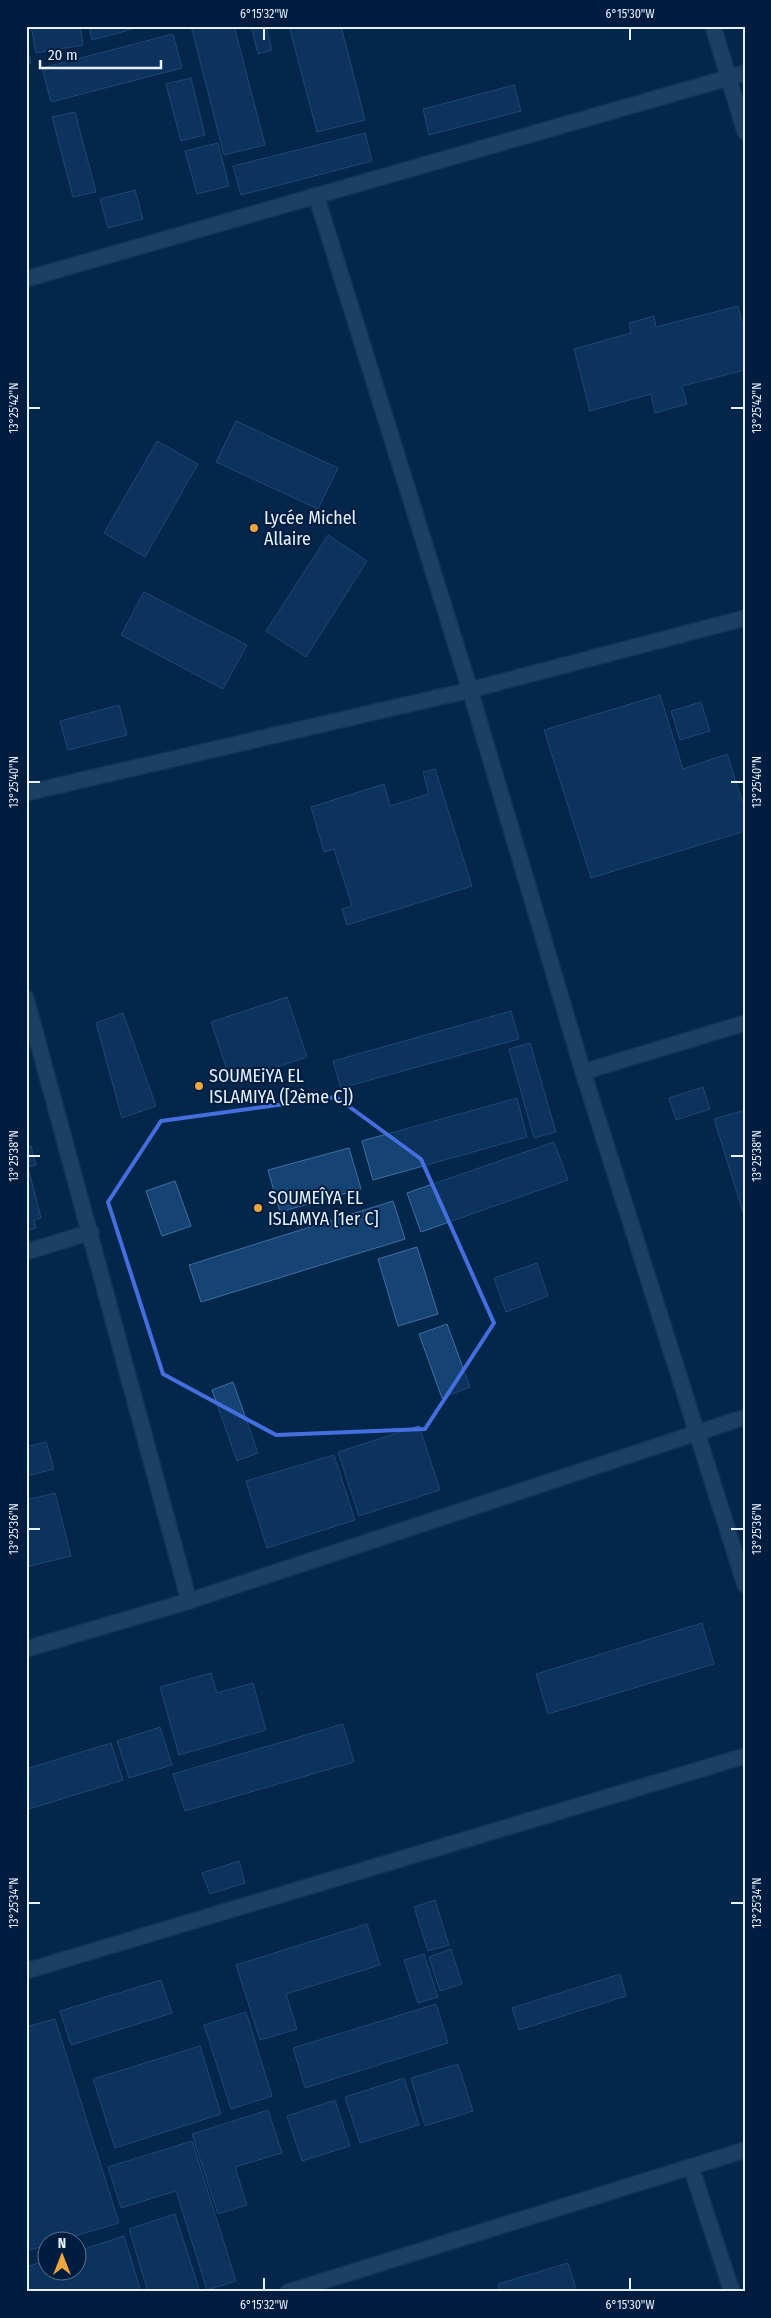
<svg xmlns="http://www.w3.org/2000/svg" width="771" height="2318" viewBox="0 0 771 2318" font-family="'Fira Sans Condensed',sans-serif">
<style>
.building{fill:#144374;stroke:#416fa3}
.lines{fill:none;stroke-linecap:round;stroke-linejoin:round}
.minor-casing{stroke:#234364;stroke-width:18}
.minor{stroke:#3d5e83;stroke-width:15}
.marked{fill:none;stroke:#456fdf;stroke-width:4;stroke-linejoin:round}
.ticks{fill:none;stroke:#e7f1fd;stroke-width:2}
.poi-dot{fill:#efa73d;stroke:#001d40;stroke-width:2}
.labels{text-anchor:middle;stroke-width:4;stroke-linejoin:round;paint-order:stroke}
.poi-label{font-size:18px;fill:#e7f1fd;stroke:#001d40;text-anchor:start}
.neatline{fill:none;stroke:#e7f1fd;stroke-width:2}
.ticks-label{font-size:12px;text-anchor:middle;fill:#e7f1fd}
</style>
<rect width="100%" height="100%" fill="#03274b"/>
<g class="building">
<path d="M 31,26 L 80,26 L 83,45 L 36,53 Z"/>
<path d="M 89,26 L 144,26 L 92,40 Z"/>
<path d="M 191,26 L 234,26 L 265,145 L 224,155 Z"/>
<path d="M 251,26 L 266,26 L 272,50 L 258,54 Z"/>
<path d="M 289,26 L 341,26 L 365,120 L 317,132 Z"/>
<path d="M 173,34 L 182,68 L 51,102 L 42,68 Z"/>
<path d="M 26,44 L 31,63 L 26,64 Z"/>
<path d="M 191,78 L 205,135 L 181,141 L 166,84 Z"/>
<path d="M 514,85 L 521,111 L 429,135 L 423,109 Z"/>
<path d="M 75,112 L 96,192 L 73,197 L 52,117 Z"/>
<path d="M 365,133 L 372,161 L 241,195 L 233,166 Z"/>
<path d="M 218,143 L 229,186 L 197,194 L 185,151 Z"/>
<path d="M 135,190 L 143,219 L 108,228 L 100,199 Z"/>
<path d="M 738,306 L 745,334 L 745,370 L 682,386 L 687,404 L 655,413 L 651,394 L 590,411 L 574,349 L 631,333 L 629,323 L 654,316 L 656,327 Z"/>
<path d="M 236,421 L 338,468 L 318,509 L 216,462 Z"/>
<path d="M 157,441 L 198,464 L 145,557 L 104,533 Z"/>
<path d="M 328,535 L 367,561 L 306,657 L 266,631 Z"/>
<path d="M 144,592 L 247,645 L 223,689 L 121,635 Z"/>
<path d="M 660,695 L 683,769 L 727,754 L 745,810 L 745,831 L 591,878 L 544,730 Z"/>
<path d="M 701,702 L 710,731 L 680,740 L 671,711 Z"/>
<path d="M 119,705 L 127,735 L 68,750 L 60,721 Z"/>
<path d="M 435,769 L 472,886 L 347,925 L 342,909 L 352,906 L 334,849 L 324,852 L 311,807 L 384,784 L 390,806 L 429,794 L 423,772 Z"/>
<path d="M 287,997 L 307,1057 L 231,1082 L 211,1022 Z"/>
<path d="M 511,1011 L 519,1039 L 341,1088 L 333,1061 Z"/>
<path d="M 123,1013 L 156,1106 L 122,1118 L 96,1023 Z"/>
<path d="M 530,1043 L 556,1132 L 534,1138 L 509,1049 Z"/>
<path d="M 703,1087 L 710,1109 L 676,1120 L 669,1098 Z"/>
<path d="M 517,1098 L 527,1137 L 373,1180 L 362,1141 Z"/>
<path d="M 745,1110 L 745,1212 L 743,1212 L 714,1119 Z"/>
<path d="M 554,1142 L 568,1180 L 421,1232 L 407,1193 Z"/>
<path d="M 31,1146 L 36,1165 L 28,1167 L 41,1218 L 34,1220 L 36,1228 L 26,1231 L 26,1147 Z"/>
<path d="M 349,1148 L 361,1189 L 280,1212 L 268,1170 Z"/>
<path d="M 175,1181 L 191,1226 L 162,1236 L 146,1191 Z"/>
<path d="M 393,1201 L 405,1239 L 201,1302 L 189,1265 Z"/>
<path d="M 417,1247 L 438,1314 L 398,1326 L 378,1259 Z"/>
<path d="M 537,1263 L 548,1296 L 506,1312 L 494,1278 Z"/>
<path d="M 447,1324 L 470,1387 L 442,1398 L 419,1334 Z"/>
<path d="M 233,1382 L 258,1453 L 237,1461 L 212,1390 Z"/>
<path d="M 419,1426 L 440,1490 L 359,1516 L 338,1452 Z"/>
<path d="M 46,1442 L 54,1469 L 26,1476 L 26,1447 Z"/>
<path d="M 334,1455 L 355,1520 L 267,1548 L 246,1481 Z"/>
<path d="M 55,1493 L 71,1556 L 26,1567 L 26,1500 Z"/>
<path d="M 702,1623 L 714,1664 L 548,1714 L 536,1674 Z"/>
<path d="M 211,1673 L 217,1693 L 253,1683 L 266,1730 L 179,1755 L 160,1687 Z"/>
<path d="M 343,1724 L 354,1762 L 185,1811 L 173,1774 Z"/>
<path d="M 160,1727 L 172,1765 L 129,1778 L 117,1741 Z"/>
<path d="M 111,1743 L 123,1780 L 26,1810 L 26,1769 Z"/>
<path d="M 239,1861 L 245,1883 L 210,1894 L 202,1873 Z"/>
<path d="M 435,1900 L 449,1945 L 428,1951 L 414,1907 Z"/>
<path d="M 367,1924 L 380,1965 L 286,1994 L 297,2029 L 260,2040 L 236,1965 Z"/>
<path d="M 451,1949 L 462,1984 L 440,1991 L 429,1957 Z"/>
<path d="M 424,1954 L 438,1997 L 418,2003 L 404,1960 Z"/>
<path d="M 620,1974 L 626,1996 L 519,2030 L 512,2008 Z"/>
<path d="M 161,1980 L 172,2013 L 71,2045 L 60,2011 Z"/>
<path d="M 436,2004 L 448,2043 L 305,2088 L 293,2048 Z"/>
<path d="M 246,2012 L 272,2096 L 231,2109 L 204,2025 Z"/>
<path d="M 55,2019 L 119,2223 L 61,2240 L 48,2240 L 48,2245 L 26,2251 L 26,2027 Z"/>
<path d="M 200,2046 L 221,2114 L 115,2148 L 93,2079 Z"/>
<path d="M 458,2064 L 473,2111 L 425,2126 L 411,2078 Z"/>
<path d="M 404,2078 L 419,2125 L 360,2143 L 345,2097 Z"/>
<path d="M 335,2100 L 350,2146 L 302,2161 L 287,2116 Z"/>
<path d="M 268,2110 L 282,2153 L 235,2167 L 247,2205 L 218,2214 L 192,2134 Z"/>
<path d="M 192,2141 L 236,2281 L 207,2290 L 176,2191 L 121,2208 L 108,2167 Z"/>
<path d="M 175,2214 L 200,2292 L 148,2292 L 129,2229 Z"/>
<path d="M 124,2236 L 141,2292 L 26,2292 L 26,2267 L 48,2260 L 48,2270 L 78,2270 L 78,2251 Z"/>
<path d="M 568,2263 L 577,2292 L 500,2292 L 498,2284 Z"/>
</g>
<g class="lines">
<defs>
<g id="minor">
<path d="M 713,26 L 745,132"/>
<path d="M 316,195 L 470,690 L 583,1072 L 745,1585"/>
<path d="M 26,279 L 745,73"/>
<path d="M 26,793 L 470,690 L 745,618"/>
<path d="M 26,998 L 189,1601"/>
<path d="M 583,1072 L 745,1023"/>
<path d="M 26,1252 L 91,1232"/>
<path d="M 26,1649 L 189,1601 L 745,1417"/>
<path d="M 26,1971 L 745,1756"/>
<path d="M 691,2167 L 732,2292"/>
<path d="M 288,2292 L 745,2150"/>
</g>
</defs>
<use href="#minor" class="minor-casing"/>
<use href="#minor" class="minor"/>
</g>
<path d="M0 0H771V2318H0ZM 336,1097 L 421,1159 L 494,1323 L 425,1429 L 276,1435 L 163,1374 L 108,1202 L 161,1121 Z" fill="#03274b" fill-opacity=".55" fill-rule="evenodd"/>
<path class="marked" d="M 336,1097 L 421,1159 L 494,1323 L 425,1429 L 276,1435 L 163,1374 L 108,1202 L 161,1121 Z"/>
<path class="ticks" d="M 264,28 L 264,40M 630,28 L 630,40M 28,408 L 40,408M 731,408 L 744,408M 28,782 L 40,782M 731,782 L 744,782M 28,1156 L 40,1156M 731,1156 L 744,1156M 28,1529 L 40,1529M 731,1529 L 744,1529M 28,1903 L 40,1903M 731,1903 L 744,1903M 264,2278 L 264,2290M 630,2278 L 630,2290"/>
<g class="poi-dot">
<circle cx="254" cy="528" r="5"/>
<circle cx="199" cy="1086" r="5"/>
<circle cx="258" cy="1208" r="5"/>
</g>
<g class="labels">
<g class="poi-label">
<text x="264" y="524">Lycée Michel<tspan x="264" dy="21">Allaire</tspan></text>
<text x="209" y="1082">SOUMEiYA EL<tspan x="209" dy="21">ISLAMIYA ([2ème C])</tspan></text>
<text x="268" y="1204">SOUMEÎYA EL<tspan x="268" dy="21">ISLAMYA [1er C]</tspan></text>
</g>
</g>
<rect width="771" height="2318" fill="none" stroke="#001d40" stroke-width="55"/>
<g transform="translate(62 2256)"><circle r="24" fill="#001d40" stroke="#5c728c"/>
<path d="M0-4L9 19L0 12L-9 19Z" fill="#efa73d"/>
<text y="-8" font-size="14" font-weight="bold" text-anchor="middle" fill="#e7f1fd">N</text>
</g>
<path d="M40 60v8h121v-8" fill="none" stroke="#e7f1fd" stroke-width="2.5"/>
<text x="48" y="60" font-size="15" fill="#e7f1fd" stroke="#001d40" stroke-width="4" paint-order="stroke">20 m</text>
<rect x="28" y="28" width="716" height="2262" class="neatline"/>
<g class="ticks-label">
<text x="264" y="18">6°15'32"W</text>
<text x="630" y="18">6°15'30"W</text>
<text transform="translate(14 408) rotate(-90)" y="4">13°25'42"N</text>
<text transform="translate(757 408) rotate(-90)" y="4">13°25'42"N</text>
<text transform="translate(14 782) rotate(-90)" y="4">13°25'40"N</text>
<text transform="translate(757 782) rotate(-90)" y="4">13°25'40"N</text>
<text transform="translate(14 1156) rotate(-90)" y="4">13°25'38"N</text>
<text transform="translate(757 1156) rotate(-90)" y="4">13°25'38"N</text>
<text transform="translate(14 1529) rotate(-90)" y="4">13°25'36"N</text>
<text transform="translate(757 1529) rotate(-90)" y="4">13°25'36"N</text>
<text transform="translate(14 1903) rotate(-90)" y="4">13°25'34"N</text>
<text transform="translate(757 1903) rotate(-90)" y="4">13°25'34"N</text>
<text x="264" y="2309">6°15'32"W</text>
<text x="630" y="2309">6°15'30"W</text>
</g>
</svg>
